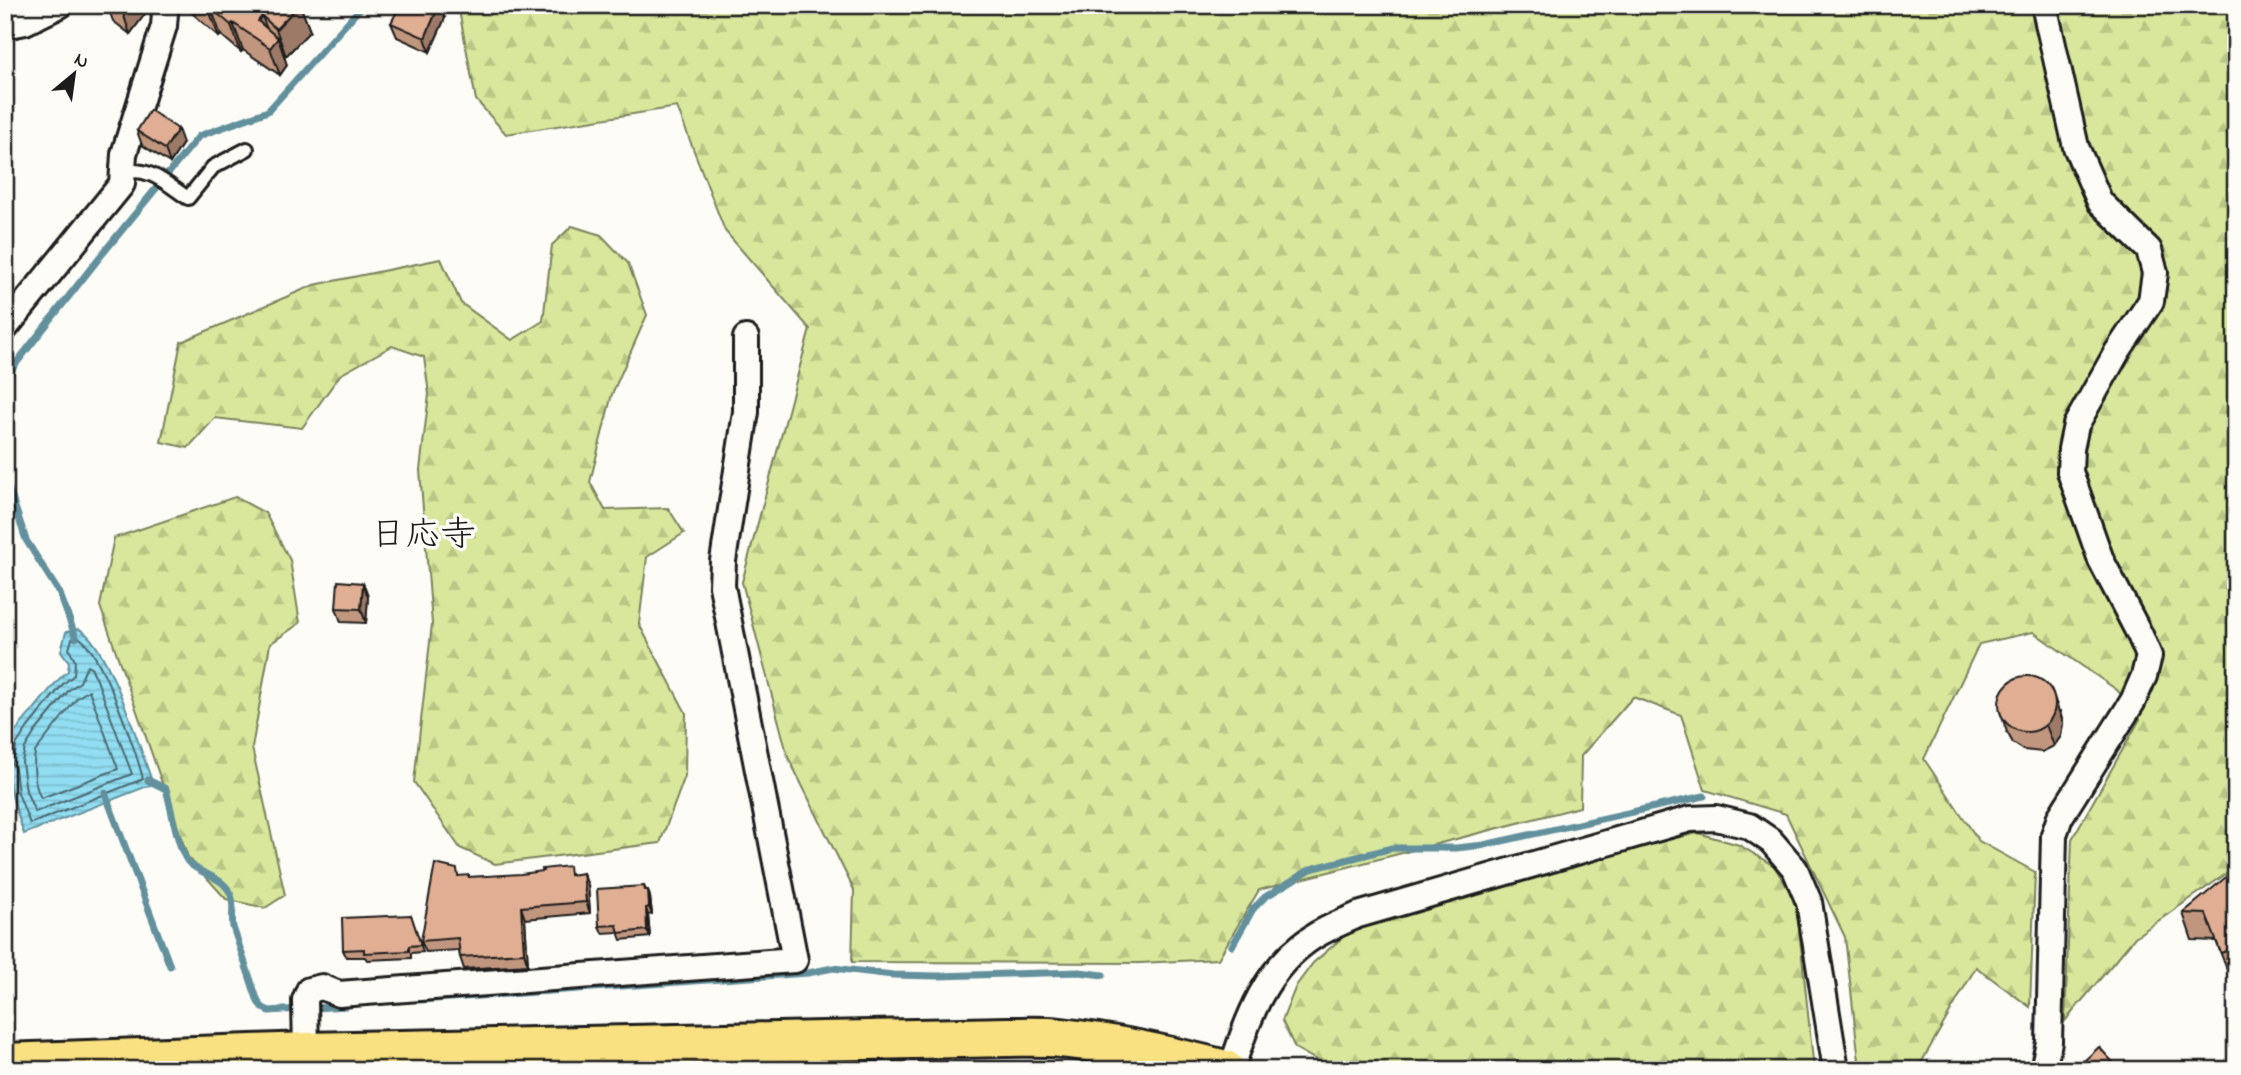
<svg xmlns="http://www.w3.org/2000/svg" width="2241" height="1075" viewBox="0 0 2241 1075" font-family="'Indie Flower','Klee One',sans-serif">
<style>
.forest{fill:url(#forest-firs);stroke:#7a825c;stroke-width:2}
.water{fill:url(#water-rules);stroke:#62909c;stroke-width:2}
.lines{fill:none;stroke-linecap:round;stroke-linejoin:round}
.shore{stroke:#4b6971;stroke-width:2}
.stream{stroke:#62909c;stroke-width:7}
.service-casing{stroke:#1c1c1c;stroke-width:18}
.minor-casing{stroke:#1c1c1c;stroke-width:30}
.primary-casing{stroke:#1c1c1c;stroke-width:44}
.service{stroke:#fdfcf7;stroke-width:12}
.minor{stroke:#fdfcf7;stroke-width:24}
.primary{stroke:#f9e181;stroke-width:38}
.wall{fill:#c1967e;stroke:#1c1c1c;stroke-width:2}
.shaded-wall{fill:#9d7a67;stroke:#1c1c1c;stroke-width:2}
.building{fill:#e0ae93;stroke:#1c1c1c;stroke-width:2}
.labels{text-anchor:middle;stroke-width:7;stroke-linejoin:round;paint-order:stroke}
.quarter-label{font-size:35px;fill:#1c1c1c;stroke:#fdfcf7}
</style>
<defs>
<pattern id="forest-firs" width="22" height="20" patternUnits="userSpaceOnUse" patternTransform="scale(1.75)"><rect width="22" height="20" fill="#d8e79b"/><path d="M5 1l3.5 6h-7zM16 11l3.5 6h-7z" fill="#b9c685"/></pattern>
<pattern id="water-rules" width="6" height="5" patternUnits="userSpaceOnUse" patternTransform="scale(1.75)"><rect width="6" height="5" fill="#91ddf1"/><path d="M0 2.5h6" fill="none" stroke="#7cbdce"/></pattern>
</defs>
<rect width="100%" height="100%" fill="#fdfcf7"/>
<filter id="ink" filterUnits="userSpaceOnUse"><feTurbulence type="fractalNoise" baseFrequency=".0143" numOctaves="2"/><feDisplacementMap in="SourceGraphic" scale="14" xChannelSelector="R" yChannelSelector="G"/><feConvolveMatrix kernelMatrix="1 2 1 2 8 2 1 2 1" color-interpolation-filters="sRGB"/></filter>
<g filter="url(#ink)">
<g class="forest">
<path d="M 458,5 L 2236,5 L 2236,867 L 2135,937 L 2065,1021 L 2072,839 L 2140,719 L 2117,690 L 2033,632 L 1979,644 L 1924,759 L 1979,841 L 2035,872 L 2030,1007 L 1976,967 L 1917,1070 L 1860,1070 L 1845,937 L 1786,814 L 1705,790 L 1681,715 L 1633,697 L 1581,756 L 1580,807 L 1259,890 L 1218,959 L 1140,963 L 852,962 L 854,890 L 788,757 L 742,582 L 810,329 L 725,231 L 677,107 L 506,134 L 476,100 Z"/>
<path d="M 572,226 L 601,235 L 628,263 L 647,315 L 612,394 L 590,482 L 605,510 L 668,508 L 684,533 L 647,557 L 639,624 L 686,713 L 685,776 L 660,843 L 495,864 L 460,848 L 414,782 L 432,624 L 420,470 L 429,394 L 424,357 L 392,346 L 340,375 L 302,428 L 215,418 L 188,448 L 161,442 L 181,342 L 314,285 L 441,259 L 461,303 L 512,340 L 543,321 L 552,245 Z"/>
<path d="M 235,497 L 265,513 L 290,560 L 300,623 L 270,644 L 252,748 L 285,895 L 265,908 L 226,899 L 188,857 L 100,606 L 114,538 Z"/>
<path d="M 1698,833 L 1739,845 L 1774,866 L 1796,901 L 1814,1070 L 1334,1070 L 1295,1048 L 1282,1021 L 1296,986 L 1313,963 L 1350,931 L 1628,849 Z"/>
</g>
<path class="water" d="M 79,629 C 108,642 141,752 153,784 L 24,834 C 16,810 1,768 9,743 C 14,730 27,718 35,708 C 46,695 55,681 68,671 L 69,662 L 61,651 L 66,632 Z"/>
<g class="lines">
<g class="shore">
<path d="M 78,637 C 100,647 137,753 143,779 L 30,824 L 18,793 L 15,769 L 10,760 L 15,755 L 16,745 L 28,727 L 63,684 L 74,675 L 75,661 L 69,649 L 72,639 Z"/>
<path d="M 87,666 L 91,667 L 97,680 L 132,774 L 35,812 L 26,791 L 22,762 L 25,748 L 35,732 L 69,690 L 80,682 Z"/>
<path d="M 89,690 L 118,769 L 41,798 C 34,786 33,766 35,752 L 77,698 Z"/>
</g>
<g class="stream">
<path d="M 5,385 L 14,366 L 99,258 L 199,136 L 268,111 L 363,5"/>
<path d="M 5,477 L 26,540 L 60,594 L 76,638"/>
<path d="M 148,780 L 166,789 C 171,806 178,850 188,862 C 200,875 224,876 231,895 C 235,905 231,916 233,927 L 258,1002 L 263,1008 L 269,1011 L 346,1006"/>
<path d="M 105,793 L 170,966"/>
<path d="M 1232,946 L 1253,909 L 1265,897 L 1311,869 L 1392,848 L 1456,848 L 1484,845 L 1704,796"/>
<path d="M 420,1000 L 808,973 L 833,968 L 893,975 L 937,976 L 1080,972 L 1103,975"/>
</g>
<defs>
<path id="service" d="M 123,172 C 151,167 165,183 188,198 L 213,167 L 247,149"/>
<g id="minor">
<path d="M 5,26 L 25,22 L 60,5"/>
<path d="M 5,328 L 122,184 L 124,154 L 164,26 L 165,13 L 162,5"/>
<path d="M 306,1052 L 305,1000 L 309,990 L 322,987 L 339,994 L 795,960 L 722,586 L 723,561 L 746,412 L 746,338"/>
<path d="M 1231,1070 C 1248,1018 1265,968 1313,937 C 1327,928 1343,922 1358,915 L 1690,819 L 1716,818 L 1749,826 L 1771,841 L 1795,869 L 1809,902 L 1836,1070"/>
<path d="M 2043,1070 L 2049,1042 L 2054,835 L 2060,817 L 2133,701 L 2144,676 L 2149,656 L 2140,635 L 2101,560 L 2070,472 L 2071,449 L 2076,425 L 2117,352 L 2151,301 L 2155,273 L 2149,250 L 2100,202 L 2076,147 L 2044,5"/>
</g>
<path id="primary" d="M 5,1063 L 306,1052 L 1007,1037 C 1025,1037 1043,1036 1061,1038 C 1116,1044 1171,1056 1225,1070"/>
</defs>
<use href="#service" class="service-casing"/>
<use href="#minor" class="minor-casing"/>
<use href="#primary" class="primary-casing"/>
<use href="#service" class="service"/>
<use href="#minor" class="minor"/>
<use href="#primary" class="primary"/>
</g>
<g class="wall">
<path d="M 107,5 L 148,5 L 148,10 L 130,34 L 113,21 Z"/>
<path d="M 183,5 L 239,5 L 240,6 L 241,5 L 300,5 L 310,31 L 286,56 L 283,54 L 287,65 L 280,75 L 243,50 L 241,52 L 221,35 L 219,37 Z"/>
<path d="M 445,18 L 430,52 L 397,37 L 391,23 Z"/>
<path d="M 137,131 L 183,143 L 170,163 L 142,145 Z"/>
<path d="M 363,583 L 368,597 L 366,623 L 341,622 L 336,608 Z"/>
<path d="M 2000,711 L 2060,711 L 2063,723 L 2061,736 L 2054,746 L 2042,752 L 2024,750 L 2013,743 L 2007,732 Z"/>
<path d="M 2236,870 L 2236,978 L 2231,980 L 2216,941 L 2192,940 L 2183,913 Z"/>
<path d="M 572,874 L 588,885 L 590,913 L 525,919 L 528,965 L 464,969 L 460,957 L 459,950 L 426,952 L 421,941 L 460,876 L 470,877 Z"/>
<path d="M 644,886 L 646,890 L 648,890 L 650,897 L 652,914 L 648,915 L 650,937 L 621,940 L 618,932 L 602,933 L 599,926 Z"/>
<path d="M 411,915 L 423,952 L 411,953 L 411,958 L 367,960 L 365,957 L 346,957 L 343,950 Z"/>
<path d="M 2084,1061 L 2120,1070 L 2088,1070 Z"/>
</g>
<g class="shaded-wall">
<path d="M 122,5 L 148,5 L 148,10 L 130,34 L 121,7 Z"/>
<path d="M 299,5 L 300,5 L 310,31 L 286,56 L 276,29 Z"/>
<path d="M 439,5 L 440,5 L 445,18 L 430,52 L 425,38 Z"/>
<path d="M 211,8 L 221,35 L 219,37 L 209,10 Z"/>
<path d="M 262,16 L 272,43 L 258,21 Z"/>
<path d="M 233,23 L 243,50 L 241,52 L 231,25 Z"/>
<path d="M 278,38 L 287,65 L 280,75 L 270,48 Z"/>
<path d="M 178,129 L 183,143 L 170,163 L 165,149 Z"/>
<path d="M 363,583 L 368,597 L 366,623 L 361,609 Z"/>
<path d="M 2052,691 L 2063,723 L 2061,736 L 2054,746 L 2046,725 Z"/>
<path d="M 583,873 L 588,885 L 590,913 L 586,902 Z"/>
<path d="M 648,890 L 650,897 L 652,914 L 649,907 Z"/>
<path d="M 521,907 L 525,919 L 528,965 L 524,953 Z"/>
<path d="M 646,908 L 648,915 L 650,937 L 647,930 Z"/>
</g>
<g class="building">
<path d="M 203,5 L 239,5 L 240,6 L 241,5 L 299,5 L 276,29 L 262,16 L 258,21 L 278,38 L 270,48 L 233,23 L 231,25 L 211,8 L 209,10 Z"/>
<path d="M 400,5 L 439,5 L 425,38 L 391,23 Z"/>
<path d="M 150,110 L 178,129 L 165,149 L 137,131 Z"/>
<path d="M 338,581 L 363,583 L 361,609 L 336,608 Z"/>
<circle cx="2027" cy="704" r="28"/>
<path d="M 435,864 L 457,869 L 458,876 L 469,875 L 469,877 L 521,874 L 543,871 L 542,869 L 569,866 L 570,875 L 583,873 L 586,902 L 521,907 L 524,953 L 460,957 L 458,938 L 421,941 Z"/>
<path d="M 2236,870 L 2236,948 L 2221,953 L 2206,914 L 2183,913 L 2232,872 Z"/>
<path d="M 644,886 L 645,890 L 648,890 L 649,907 L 646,908 L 647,930 L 619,933 L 617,925 L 599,926 L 597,889 Z"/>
<path d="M 411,915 L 421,945 L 409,946 L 409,951 L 364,953 L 364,949 L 343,950 L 342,918 Z"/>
<path d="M 2099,1047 L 2120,1070 L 2093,1070 L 2084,1061 Z"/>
</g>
</g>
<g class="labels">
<g class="quarter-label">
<text x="423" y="545">日応寺</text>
</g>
</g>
<rect width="2241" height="1075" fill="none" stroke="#fdfcf7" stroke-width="28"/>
<rect x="14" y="14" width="2213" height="1047" fill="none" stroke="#1c1c1c" stroke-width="2.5" filter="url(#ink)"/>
<g transform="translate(74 74) rotate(29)" stroke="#fdfcf7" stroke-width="5" paint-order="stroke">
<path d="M0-5L12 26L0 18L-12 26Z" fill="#1c1c1c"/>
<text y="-10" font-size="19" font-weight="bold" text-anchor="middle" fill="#1c1c1c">N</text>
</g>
</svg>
